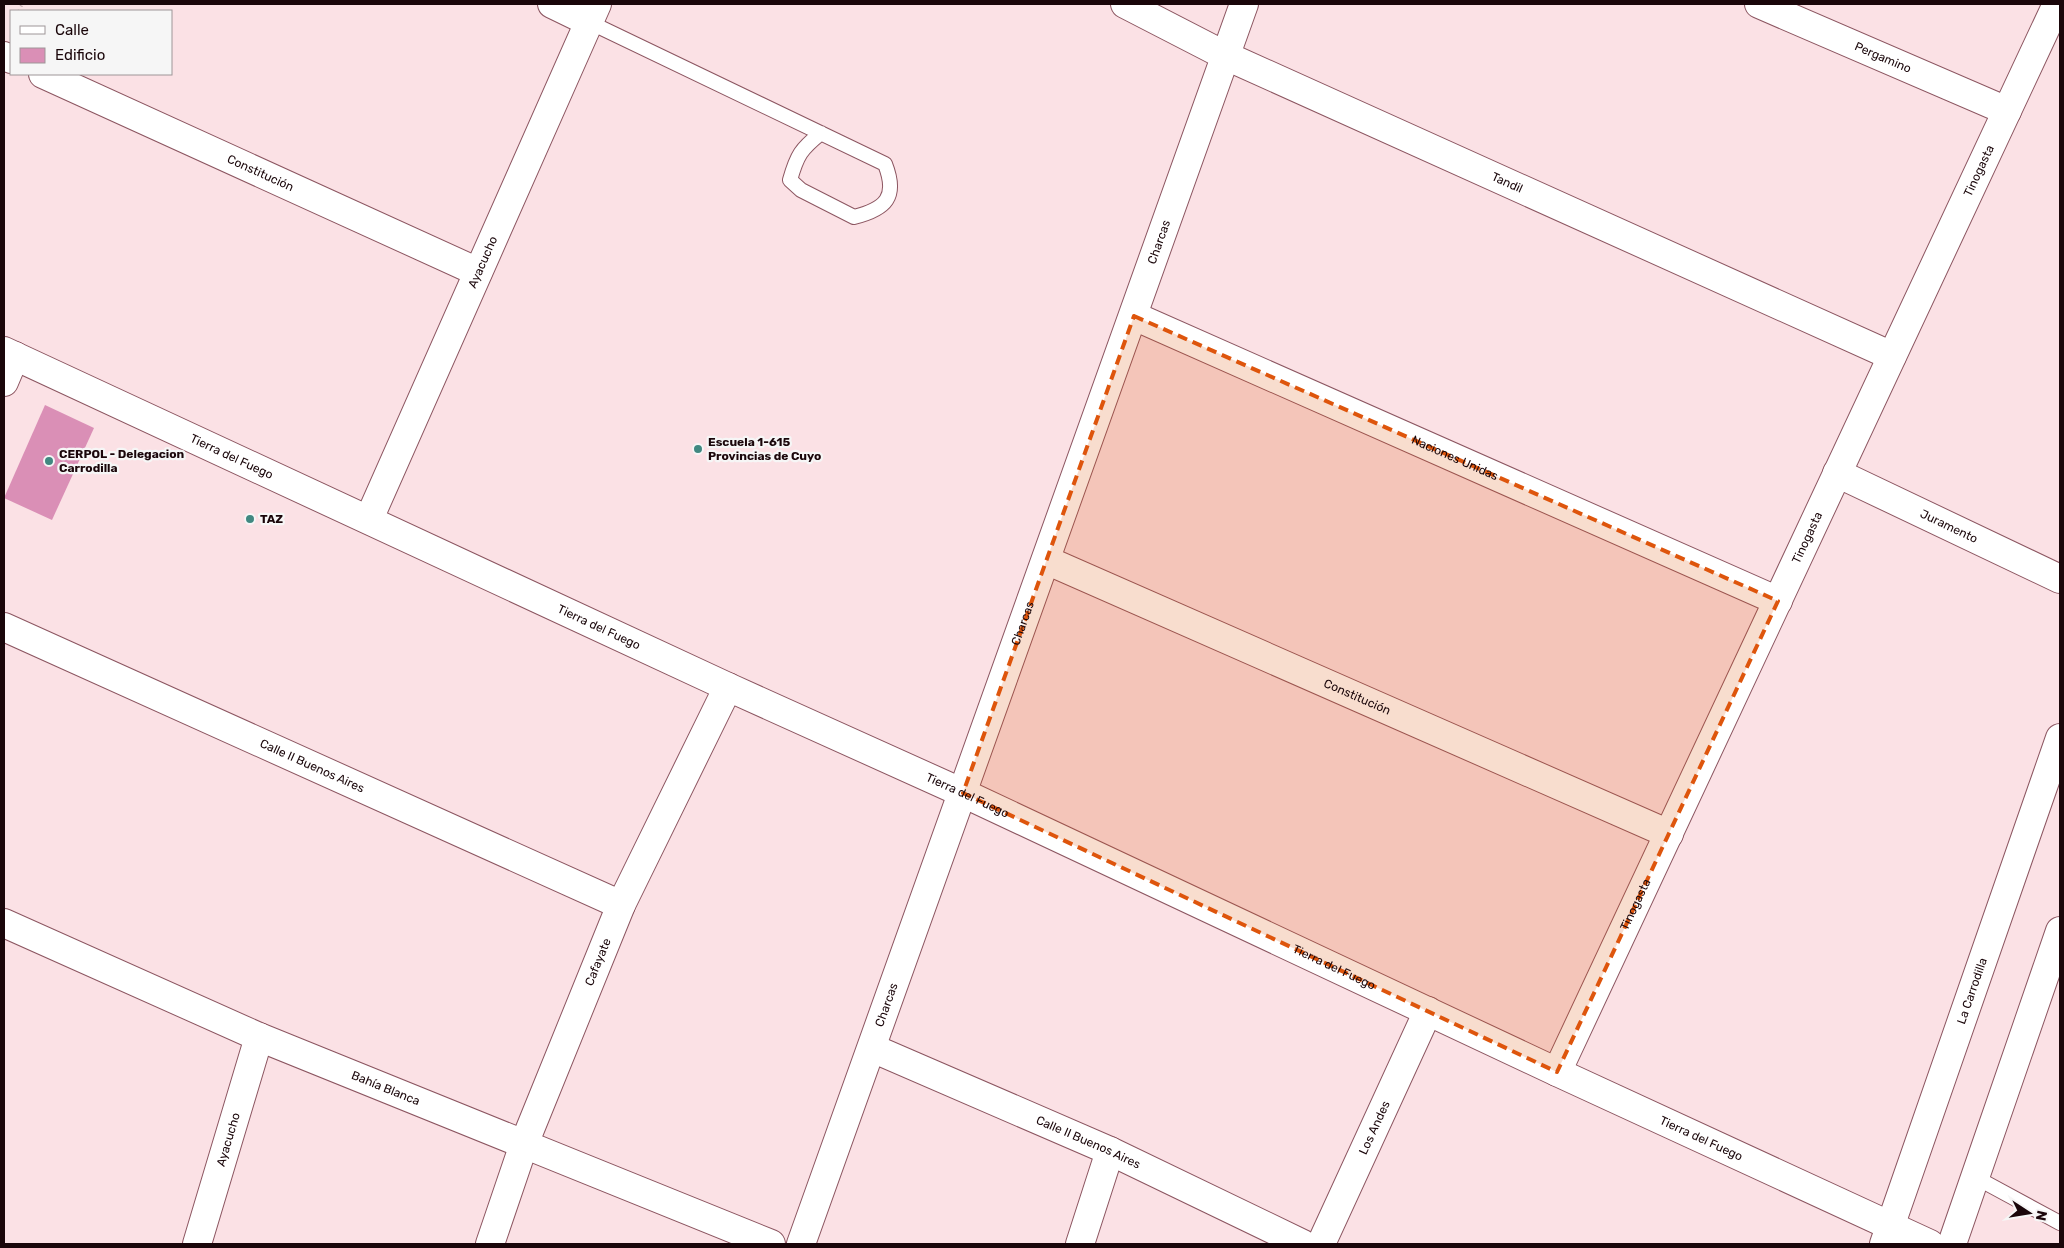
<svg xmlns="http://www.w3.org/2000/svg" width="2064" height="1248" viewBox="0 0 2064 1248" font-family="Rubik,sans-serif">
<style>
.building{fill:#da8fb6}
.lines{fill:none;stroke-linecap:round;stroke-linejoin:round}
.service-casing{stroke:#8c5661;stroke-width:16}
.minor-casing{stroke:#8c5661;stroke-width:30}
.path{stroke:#b59da1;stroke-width:3;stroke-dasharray:1 4;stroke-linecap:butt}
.service{stroke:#fff;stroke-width:14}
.minor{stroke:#fff;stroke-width:28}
.marked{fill:#de550c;fill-opacity:0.2;stroke:#de550c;stroke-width:4;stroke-dasharray:10 6;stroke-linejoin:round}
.poi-dot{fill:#418881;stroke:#f6f6f6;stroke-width:2}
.labels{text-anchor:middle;stroke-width:4.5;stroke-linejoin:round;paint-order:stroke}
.street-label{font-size:12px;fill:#1a060a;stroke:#f6f6f6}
.poi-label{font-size:12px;font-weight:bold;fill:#1a060a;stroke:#f6f6f6;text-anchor:start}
</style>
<rect width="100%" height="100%" fill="#fbe1e5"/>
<path class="building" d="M 45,405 L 94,428 L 52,520 L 4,498 Z"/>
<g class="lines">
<defs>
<g id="service">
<path d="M 589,22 L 885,164 C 898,197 886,209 854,217 L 801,190 L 790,180 C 797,155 801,149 821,133"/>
<path d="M 1975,1177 L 2060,1223"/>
</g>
<g id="minor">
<path d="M 552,4 L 589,22"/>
<path id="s1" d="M 1125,4 L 1224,55 L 1892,356"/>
<path id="s2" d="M 1759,4 L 2007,111"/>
<path d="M 4,56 L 11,59"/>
<path id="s3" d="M 43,74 L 478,272"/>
<path id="s4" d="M 1134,316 L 1778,601"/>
<path id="s5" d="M 4,351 L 728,687 L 963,793 L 1557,1072 L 1930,1244"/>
<path d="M 4,382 L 15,356"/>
<path id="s6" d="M 1837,473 L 2060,579"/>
<path id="s7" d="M 369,519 L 597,4"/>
<path id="s8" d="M 1046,560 L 1669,834"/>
<path id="s9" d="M 4,627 L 621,905"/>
<path id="s10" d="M 4,923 L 259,1037 L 771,1244"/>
<path id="s11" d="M 872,1048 L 1110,1151 L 1303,1244"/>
<path id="s12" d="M 1557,1072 L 2057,4"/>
<path id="s13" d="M 197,1244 L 259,1037"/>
<path id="s14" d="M 490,1244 L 524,1144 L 621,905 L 728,687"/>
<path id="s15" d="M 801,1244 L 1244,4"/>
<path d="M 1080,1244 L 1110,1151"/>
<path id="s16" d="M 1321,1244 L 1428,1011"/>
<path id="s17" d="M 1884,1244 L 2060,738"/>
<path d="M 1952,1244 L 2060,931"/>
</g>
</defs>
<use href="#service" class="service-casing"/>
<use href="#minor" class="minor-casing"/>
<path class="path" d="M 19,11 L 22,4"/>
<use href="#service" class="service"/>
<use href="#minor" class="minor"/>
</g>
<path class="marked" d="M 1134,316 L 1778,601 L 1557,1072 L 963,793 Z"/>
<g class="poi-dot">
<circle cx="698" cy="449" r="5"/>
<circle cx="49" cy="461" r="5"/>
<circle cx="250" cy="519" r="5"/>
</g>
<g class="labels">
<g class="street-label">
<text dy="4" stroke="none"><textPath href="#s2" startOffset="135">Pergamino</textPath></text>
<text dy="4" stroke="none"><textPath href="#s12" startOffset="995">Tinogasta</textPath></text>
<text dy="4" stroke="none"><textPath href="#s3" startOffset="239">Constitución</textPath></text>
<text dy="4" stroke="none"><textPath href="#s1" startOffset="422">Tandil</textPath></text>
<text dy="4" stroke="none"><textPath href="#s15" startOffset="1064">Charcas</textPath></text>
<text dy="4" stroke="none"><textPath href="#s7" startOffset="281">Ayacucho</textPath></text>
<text dy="4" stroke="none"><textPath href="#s5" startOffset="251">Tierra del Fuego</textPath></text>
<text dy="4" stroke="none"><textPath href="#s4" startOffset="351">Naciones Unidas</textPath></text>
<text dy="4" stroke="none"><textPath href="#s6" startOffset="124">Juramento</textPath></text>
<text dy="4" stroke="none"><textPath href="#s12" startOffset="590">Tinogasta</textPath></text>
<text dy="4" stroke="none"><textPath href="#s15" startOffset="659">Charcas</textPath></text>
<text dy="4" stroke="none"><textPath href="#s5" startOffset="656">Tierra del Fuego</textPath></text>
<text dy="4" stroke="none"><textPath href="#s8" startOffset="340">Constitución</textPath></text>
<text dy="4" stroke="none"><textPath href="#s9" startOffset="338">Calle II Buenos Aires</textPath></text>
<text dy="4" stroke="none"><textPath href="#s5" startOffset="1061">Tierra del Fuego</textPath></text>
<text dy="4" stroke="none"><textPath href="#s12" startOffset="185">Tinogasta</textPath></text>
<text dy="4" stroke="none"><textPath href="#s14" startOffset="302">Cafayate</textPath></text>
<text dy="4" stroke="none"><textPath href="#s5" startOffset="1466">Tierra del Fuego</textPath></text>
<text dy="4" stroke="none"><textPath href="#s17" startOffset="268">La Carrodilla</textPath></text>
<text dy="4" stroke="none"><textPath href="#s15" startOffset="254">Charcas</textPath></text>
<text dy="4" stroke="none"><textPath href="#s10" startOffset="416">Bahía Blanca</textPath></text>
<text dy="4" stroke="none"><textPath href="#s16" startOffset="128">Los Andes</textPath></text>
<text dy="4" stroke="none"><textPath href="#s5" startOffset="1871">Tierra del Fuego</textPath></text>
<text dy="4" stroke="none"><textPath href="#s13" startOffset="109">Ayacucho</textPath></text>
<text dy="4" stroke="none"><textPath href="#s11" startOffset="236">Calle II Buenos Aires</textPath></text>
</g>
<g class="poi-label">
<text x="708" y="446">Escuela 1-615<tspan x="708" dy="14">Provincias de Cuyo</tspan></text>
<text x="59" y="458">CERPOL - Delegacion<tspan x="59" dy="14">Carrodilla</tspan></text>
<text x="260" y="523">TAZ</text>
</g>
</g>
<rect width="2064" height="1248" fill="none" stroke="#1a060a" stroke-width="10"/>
<rect x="10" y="10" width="162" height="65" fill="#f6f6f6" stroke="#9e9698"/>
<rect x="20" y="26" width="25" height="8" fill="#ffffff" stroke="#9e9698"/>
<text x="55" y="35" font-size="15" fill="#1a060a">Calle</text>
<rect x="20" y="48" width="25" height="15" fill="#da8fb6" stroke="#9e9698"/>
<text x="55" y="60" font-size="15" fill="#1a060a">Edificio</text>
<g transform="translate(2029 1213) rotate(102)" stroke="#f6f6f6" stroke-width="4" paint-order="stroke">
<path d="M0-4L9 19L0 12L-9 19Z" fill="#1a060a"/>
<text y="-8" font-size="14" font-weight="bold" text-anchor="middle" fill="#1a060a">N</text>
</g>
</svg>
